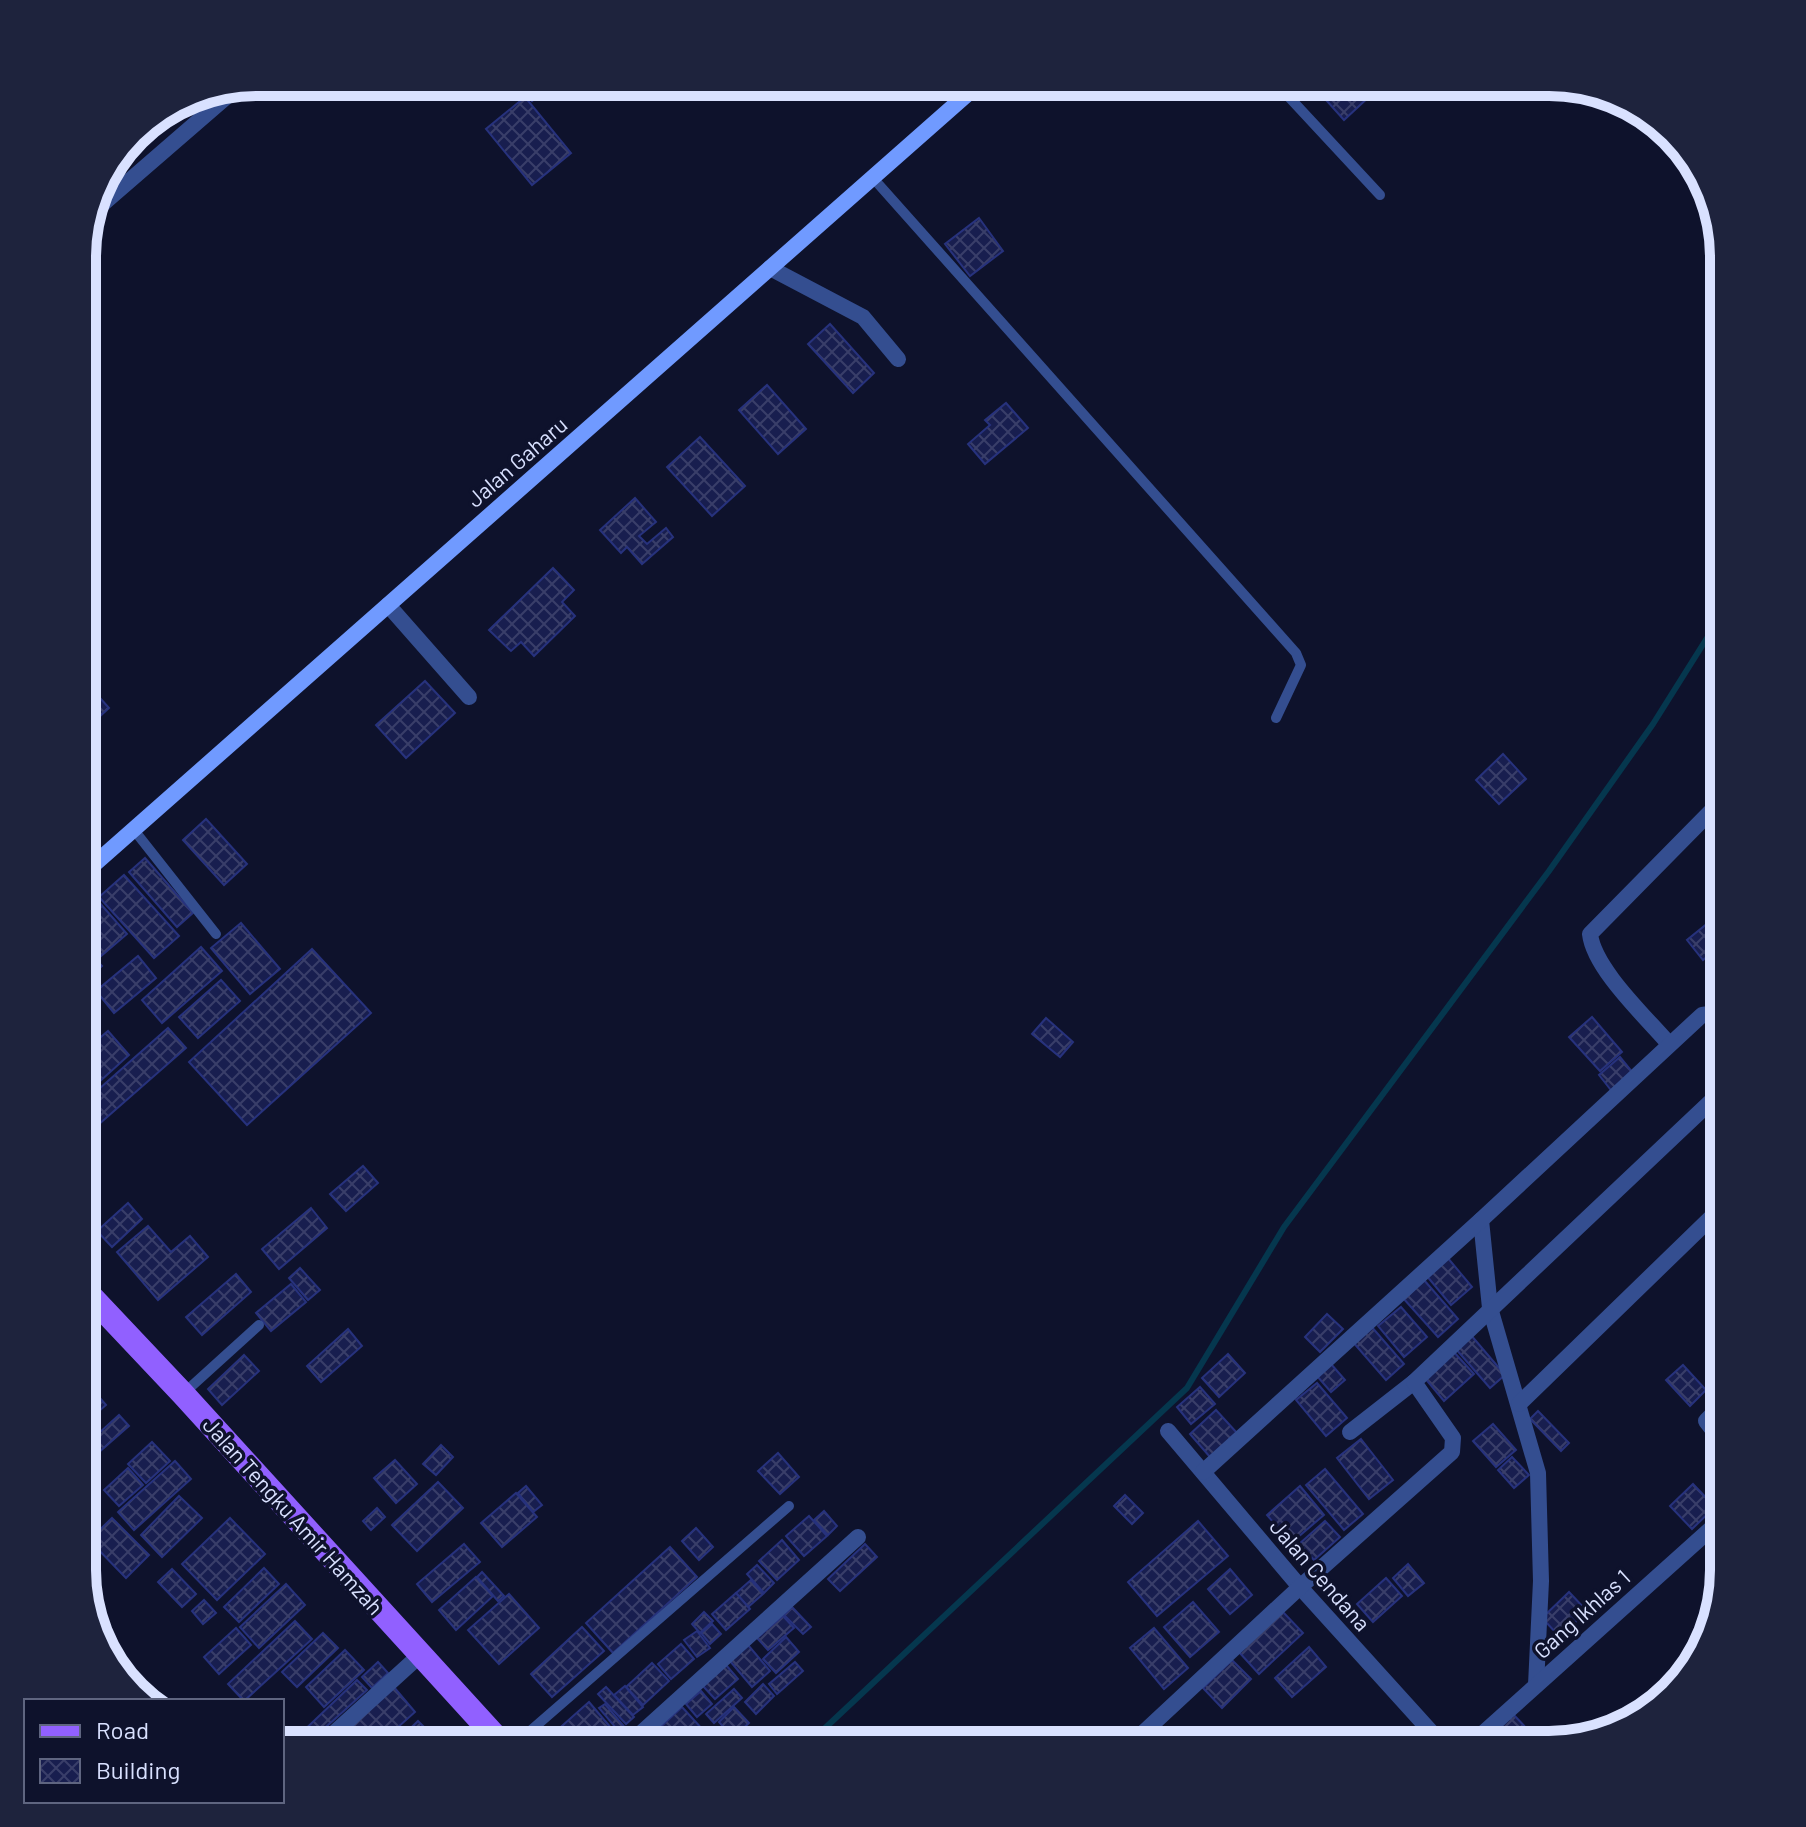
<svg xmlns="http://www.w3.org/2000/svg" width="1806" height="1827" viewBox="0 0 1806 1827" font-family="Barlow,sans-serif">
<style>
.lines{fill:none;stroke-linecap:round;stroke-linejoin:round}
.stream{stroke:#05374e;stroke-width:6}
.building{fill:url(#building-cross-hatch);stroke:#27327d;stroke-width:2}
.lane{stroke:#344e90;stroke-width:10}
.street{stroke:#344e90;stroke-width:16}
.secondary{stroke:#709aff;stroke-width:16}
.primary{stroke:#9160ff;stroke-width:24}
.labels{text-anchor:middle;stroke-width:7;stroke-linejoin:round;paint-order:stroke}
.street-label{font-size:22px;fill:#d9e1ff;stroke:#0e122c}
.rim{fill:none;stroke:#d9e1ff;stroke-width:10}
</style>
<defs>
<pattern id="building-cross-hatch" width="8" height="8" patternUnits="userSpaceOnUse" patternTransform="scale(2)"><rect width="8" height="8" fill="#181e4f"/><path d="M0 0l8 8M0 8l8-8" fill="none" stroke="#393e69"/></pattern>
</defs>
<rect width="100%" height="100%" fill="#0e122c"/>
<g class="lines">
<path class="stream" d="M 807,1745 L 1187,1388 L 1284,1227 L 1549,871 L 1653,724 L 1724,611"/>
</g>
<g class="building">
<path d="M 535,82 L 554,82 L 532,101 L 524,92 Z"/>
<path d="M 1327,82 L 1385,82 L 1344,120 L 1318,91 Z"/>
<path d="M 525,97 L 571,153 L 532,185 L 486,129 Z"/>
<path d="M 979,218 L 1003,251 L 970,276 L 945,244 Z"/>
<path d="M 830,324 L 874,373 L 853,393 L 808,344 Z"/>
<path d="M 767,385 L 806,429 L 778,454 L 739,410 Z"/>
<path d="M 1006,403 L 1028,428 L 985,464 L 968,444 L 990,425 L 985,420 Z"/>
<path d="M 700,437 L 745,486 L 712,516 L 667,467 Z"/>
<path d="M 635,498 L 656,522 L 639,536 L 647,544 L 666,528 L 673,537 L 642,564 L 627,547 L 621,553 L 600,530 Z"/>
<path d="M 553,568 L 574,590 L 562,602 L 575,616 L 534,656 L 521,642 L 511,651 L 489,630 Z"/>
<path d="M 82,678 L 109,708 L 82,733 Z"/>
<path d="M 425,681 L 455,713 L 406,758 L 376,725 Z"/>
<path d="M 1503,754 L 1526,779 L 1499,804 L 1476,780 Z"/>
<path d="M 206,819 L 247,864 L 224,885 L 183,840 Z"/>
<path d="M 145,858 L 193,913 L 177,927 L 129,872 Z"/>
<path d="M 124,875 L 179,936 L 154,958 L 99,897 Z"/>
<path d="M 98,901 L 127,934 L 101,956 L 82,935 L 82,915 Z"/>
<path d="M 241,923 L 280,969 L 250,994 L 211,948 Z"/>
<path d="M 1708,923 L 1724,943 L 1724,965 L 1719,969 L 1708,956 L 1703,960 L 1687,940 Z"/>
<path d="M 82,945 L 102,966 L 82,984 Z"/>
<path d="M 201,947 L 222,971 L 162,1023 L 142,1000 Z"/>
<path d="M 312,949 L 371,1013 L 247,1125 L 189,1062 Z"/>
<path d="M 138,956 L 156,978 L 114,1013 L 96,991 Z"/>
<path d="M 221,980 L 240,1001 L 198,1038 L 179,1017 Z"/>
<path d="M 1592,1017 L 1622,1052 L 1600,1071 L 1569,1037 Z"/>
<path d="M 1046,1018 L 1073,1042 L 1060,1057 L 1032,1034 Z"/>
<path d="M 168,1028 L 186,1048 L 82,1139 L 82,1104 Z"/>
<path d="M 108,1031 L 129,1055 L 88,1092 L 82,1085 L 82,1077 L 86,1075 L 82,1071 L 82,1053 Z"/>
<path d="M 1620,1057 L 1633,1073 L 1614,1094 L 1599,1075 Z"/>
<path d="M 363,1166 L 378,1183 L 346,1211 L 330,1194 Z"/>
<path d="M 128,1203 L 142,1219 L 112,1247 L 97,1231 Z"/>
<path d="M 311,1208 L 327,1228 L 279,1269 L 262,1249 Z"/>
<path d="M 148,1226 L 171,1252 L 190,1236 L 208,1257 L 158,1300 L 117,1252 Z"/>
<path d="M 1447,1257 L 1472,1287 L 1451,1305 L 1426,1275 Z"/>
<path d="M 300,1268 L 320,1290 L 308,1300 L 289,1278 Z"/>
<path d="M 236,1274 L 251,1292 L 202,1335 L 186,1317 Z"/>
<path d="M 1424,1280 L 1458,1319 L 1438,1337 L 1403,1298 Z"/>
<path d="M 291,1284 L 306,1302 L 271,1331 L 256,1313 Z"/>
<path d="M 1401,1307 L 1427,1337 L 1404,1357 L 1378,1326 Z"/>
<path d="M 1327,1314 L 1343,1329 L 1320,1352 L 1305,1337 Z"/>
<path d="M 1370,1325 L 1404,1364 L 1386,1380 L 1352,1341 Z"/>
<path d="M 348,1329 L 362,1346 L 321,1382 L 307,1366 Z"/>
<path d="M 1470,1334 L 1505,1375 L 1490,1388 L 1455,1348 Z"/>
<path d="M 1453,1351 L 1474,1374 L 1444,1401 L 1424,1377 Z"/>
<path d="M 1228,1354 L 1245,1373 L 1219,1397 L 1202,1378 Z"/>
<path d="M 244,1355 L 259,1371 L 222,1405 L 208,1389 Z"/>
<path d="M 1331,1364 L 1345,1380 L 1331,1392 L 1317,1376 Z"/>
<path d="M 1683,1365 L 1706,1390 L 1690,1406 L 1666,1380 Z"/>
<path d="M 1317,1383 L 1347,1418 L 1326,1436 L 1296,1400 Z"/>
<path d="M 1200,1387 L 1215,1404 L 1191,1424 L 1177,1407 Z"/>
<path d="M 92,1389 L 106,1405 L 82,1426 L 82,1398 Z"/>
<path d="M 1216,1410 L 1237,1433 L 1210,1457 L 1190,1434 Z"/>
<path d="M 1538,1411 L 1569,1443 L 1561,1451 L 1530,1419 Z"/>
<path d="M 119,1415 L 129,1426 L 98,1453 L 89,1442 Z"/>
<path d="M 1493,1424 L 1516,1450 L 1496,1467 L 1473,1441 Z"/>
<path d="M 1361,1439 L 1393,1480 L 1369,1499 L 1337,1458 Z"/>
<path d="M 152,1442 L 170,1461 L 146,1483 L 128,1464 Z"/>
<path d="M 441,1445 L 453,1457 L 436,1475 L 423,1464 Z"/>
<path d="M 778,1453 L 799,1477 L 780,1494 L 758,1471 Z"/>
<path d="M 1512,1457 L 1529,1475 L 1514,1488 L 1498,1470 Z"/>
<path d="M 395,1460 L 417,1484 L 396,1503 L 374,1478 Z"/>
<path d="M 175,1461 L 191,1479 L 134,1530 L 118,1512 Z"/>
<path d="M 128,1468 L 143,1485 L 119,1506 L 104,1490 Z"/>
<path d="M 1325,1469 L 1363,1514 L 1344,1530 L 1306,1485 Z"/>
<path d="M 438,1482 L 463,1508 L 417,1551 L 392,1525 Z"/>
<path d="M 1693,1484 L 1715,1507 L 1692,1529 L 1670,1506 Z"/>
<path d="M 526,1486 L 542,1505 L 533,1512 L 518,1493 Z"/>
<path d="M 1300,1486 L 1324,1515 L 1291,1543 L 1267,1515 Z"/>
<path d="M 516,1493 L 537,1517 L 502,1547 L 481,1523 Z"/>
<path d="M 1125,1495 L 1143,1513 L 1132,1524 L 1114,1506 Z"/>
<path d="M 179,1496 L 202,1518 L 162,1557 L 141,1535 Z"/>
<path d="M 377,1508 L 385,1517 L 371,1530 L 363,1521 Z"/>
<path d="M 824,1511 L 837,1526 L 828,1535 L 814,1520 Z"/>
<path d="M 809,1516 L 827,1536 L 804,1556 L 786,1536 Z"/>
<path d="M 112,1518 L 149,1555 L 126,1578 L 89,1540 Z"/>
<path d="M 230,1518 L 265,1554 L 217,1600 L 182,1564 Z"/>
<path d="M 1198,1521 L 1228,1556 L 1157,1616 L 1128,1582 Z"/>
<path d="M 1325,1521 L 1340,1537 L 1314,1560 L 1299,1544 Z"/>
<path d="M 696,1528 L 713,1547 L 699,1560 L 682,1541 Z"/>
<path d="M 782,1540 L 799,1560 L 777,1580 L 759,1561 Z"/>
<path d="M 464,1544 L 480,1562 L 432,1602 L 417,1584 Z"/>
<path d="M 865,1544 L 877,1557 L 840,1591 L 828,1579 Z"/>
<path d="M 670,1547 L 697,1577 L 613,1653 L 586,1623 Z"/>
<path d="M 1408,1564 L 1424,1583 L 1408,1596 L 1393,1578 Z"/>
<path d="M 757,1565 L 774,1583 L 764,1593 L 747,1574 Z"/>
<path d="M 264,1568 L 279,1584 L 239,1622 L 224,1607 Z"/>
<path d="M 172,1569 L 196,1594 L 182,1607 L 158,1582 Z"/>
<path d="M 1230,1569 L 1252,1595 L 1230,1614 L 1208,1589 Z"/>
<path d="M 482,1572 L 504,1596 L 498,1601 L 477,1577 Z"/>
<path d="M 476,1577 L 493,1596 L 456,1630 L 439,1610 Z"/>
<path d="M 1386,1578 L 1402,1596 L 1373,1622 L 1357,1604 Z"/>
<path d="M 751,1580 L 763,1594 L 748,1607 L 736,1593 Z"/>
<path d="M 286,1584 L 305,1605 L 259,1648 L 240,1627 Z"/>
<path d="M 1569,1592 L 1587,1611 L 1560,1637 L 1542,1618 Z"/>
<path d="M 736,1593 L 750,1609 L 726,1630 L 712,1614 Z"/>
<path d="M 509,1594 L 539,1628 L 499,1664 L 468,1630 Z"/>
<path d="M 204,1600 L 216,1613 L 203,1624 L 192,1611 Z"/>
<path d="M 1193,1602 L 1219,1632 L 1190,1657 L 1164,1627 Z"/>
<path d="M 792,1607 L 811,1627 L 803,1634 L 784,1615 Z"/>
<path d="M 1282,1611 L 1303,1633 L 1259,1674 L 1238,1651 Z"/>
<path d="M 704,1612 L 713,1621 L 700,1633 L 692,1624 Z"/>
<path d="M 783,1616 L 794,1628 L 768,1650 L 757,1638 Z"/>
<path d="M 295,1621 L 312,1639 L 244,1701 L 228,1684 Z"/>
<path d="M 712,1624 L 721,1634 L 710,1644 L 701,1633 Z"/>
<path d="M 582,1627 L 604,1651 L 552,1697 L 531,1674 Z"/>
<path d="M 236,1628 L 251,1645 L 219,1674 L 204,1657 Z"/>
<path d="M 1154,1628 L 1188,1668 L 1164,1689 L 1130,1648 Z"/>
<path d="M 697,1631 L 710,1648 L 697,1657 L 684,1640 Z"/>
<path d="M 323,1633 L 338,1648 L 297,1687 L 282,1672 Z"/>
<path d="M 786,1637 L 799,1652 L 776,1673 L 763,1659 Z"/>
<path d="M 681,1644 L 694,1659 L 671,1679 L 658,1664 Z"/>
<path d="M 748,1645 L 770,1671 L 752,1687 L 730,1661 Z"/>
<path d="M 1309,1647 L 1326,1667 L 1292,1697 L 1275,1678 Z"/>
<path d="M 345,1650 L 364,1670 L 324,1707 L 306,1687 Z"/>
<path d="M 1232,1660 L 1251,1679 L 1222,1708 L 1203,1688 Z"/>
<path d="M 378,1662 L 388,1673 L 372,1688 L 362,1677 Z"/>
<path d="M 795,1662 L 803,1671 L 777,1694 L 769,1684 Z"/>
<path d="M 652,1663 L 669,1681 L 643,1705 L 626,1687 Z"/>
<path d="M 726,1665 L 738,1679 L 715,1699 L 702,1685 Z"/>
<path d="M 357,1680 L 367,1690 L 306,1745 L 298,1736 Z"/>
<path d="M 763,1684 L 774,1696 L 756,1714 L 745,1702 Z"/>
<path d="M 393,1686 L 415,1712 L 378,1745 L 370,1745 L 351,1724 Z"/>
<path d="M 625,1686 L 643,1707 L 633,1715 L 614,1695 Z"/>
<path d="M 606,1687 L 634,1717 L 626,1724 L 598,1694 Z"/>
<path d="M 734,1689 L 742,1698 L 714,1723 L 706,1714 Z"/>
<path d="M 701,1691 L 712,1704 L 697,1717 L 686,1704 Z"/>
<path d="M 589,1702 L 617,1735 L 606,1745 L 566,1745 L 555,1732 Z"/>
<path d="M 605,1704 L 627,1730 L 621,1734 L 599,1708 Z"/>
<path d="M 682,1707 L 704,1731 L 688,1745 L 665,1745 L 654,1733 Z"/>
<path d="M 734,1707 L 749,1723 L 733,1738 L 719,1722 Z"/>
<path d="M 1512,1713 L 1530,1732 L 1516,1745 L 1479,1745 Z"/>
<path d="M 418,1721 L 432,1735 L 422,1745 L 393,1745 Z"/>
<path d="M 712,1731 L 720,1742 L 716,1745 L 694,1745 Z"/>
</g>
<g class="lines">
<g class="lane">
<path d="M 1275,82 L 1380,195"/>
<path d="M 873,178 L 1296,653 L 1301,665 L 1276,718"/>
<path d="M 134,830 L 216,934"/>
<path d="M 184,1393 L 259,1325"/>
<path d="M 514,1745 L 789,1506"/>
</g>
<g class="street">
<path d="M 91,214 L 240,85"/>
<path d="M 770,268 L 863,317 L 898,359"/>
<path d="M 388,605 L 469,697"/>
<path d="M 1669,1044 C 1646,1017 1594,969 1590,934 L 1724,798"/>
<path d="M 1481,1220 L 1490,1308 L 1538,1473 L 1541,1581 L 1536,1685"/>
<path d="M 1724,1403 L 1706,1421 L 1724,1444"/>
<path d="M 1519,1404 L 1724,1205"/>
<path d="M 1168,1431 L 1300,1587 L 1443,1745"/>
<path d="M 1350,1432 L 1414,1382"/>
<path d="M 1203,1472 L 1481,1220 L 1702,1015 L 1716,1013 L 1724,1019"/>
<path d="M 321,1745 L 419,1656"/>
<path d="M 628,1745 L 858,1537"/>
<path d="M 1130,1745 L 1300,1587 L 1452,1452 L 1453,1438 L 1414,1382 L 1724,1089"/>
<path d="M 1470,1745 L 1724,1517"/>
</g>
<path class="secondary" d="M 82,875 L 981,82"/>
<path class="primary" d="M 82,1287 L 183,1394 L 503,1745"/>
</g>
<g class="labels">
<g class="street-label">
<text transform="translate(517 462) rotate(-41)" y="8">Jalan Gaharu</text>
<text transform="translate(293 1516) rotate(48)" y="8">Jalan Tengku Amir Hamzah</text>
<text transform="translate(1320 1575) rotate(49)" y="8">Jalan Cendana</text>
<text transform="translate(1582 1614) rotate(-42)" y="8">Gang Ikhlas 1</text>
</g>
</g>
<path d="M0 0H1806V1827H0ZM257 96H1549A161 161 0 0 1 1710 257V1570A161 161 0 0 1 1549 1731H257A161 161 0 0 1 96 1570V257A161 161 0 0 1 257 96Z" fill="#1e233d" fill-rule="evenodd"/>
<path class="rim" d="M257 96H1549A161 161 0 0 1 1710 257V1570A161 161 0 0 1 1549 1731H257A161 161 0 0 1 96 1570V257A161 161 0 0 1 257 96Z"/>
<rect x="24" y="1699" width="260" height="104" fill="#0e122c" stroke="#5f6580" stroke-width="2"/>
<rect x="40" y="1725" width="40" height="12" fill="#9160ff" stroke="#5f6580" stroke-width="2"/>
<text x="96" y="1739" font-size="24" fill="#d9e1ff">Road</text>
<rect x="40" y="1759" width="40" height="24" fill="url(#building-cross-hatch)" stroke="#5f6580" stroke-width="2"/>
<text x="96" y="1779" font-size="24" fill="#d9e1ff">Building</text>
</svg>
